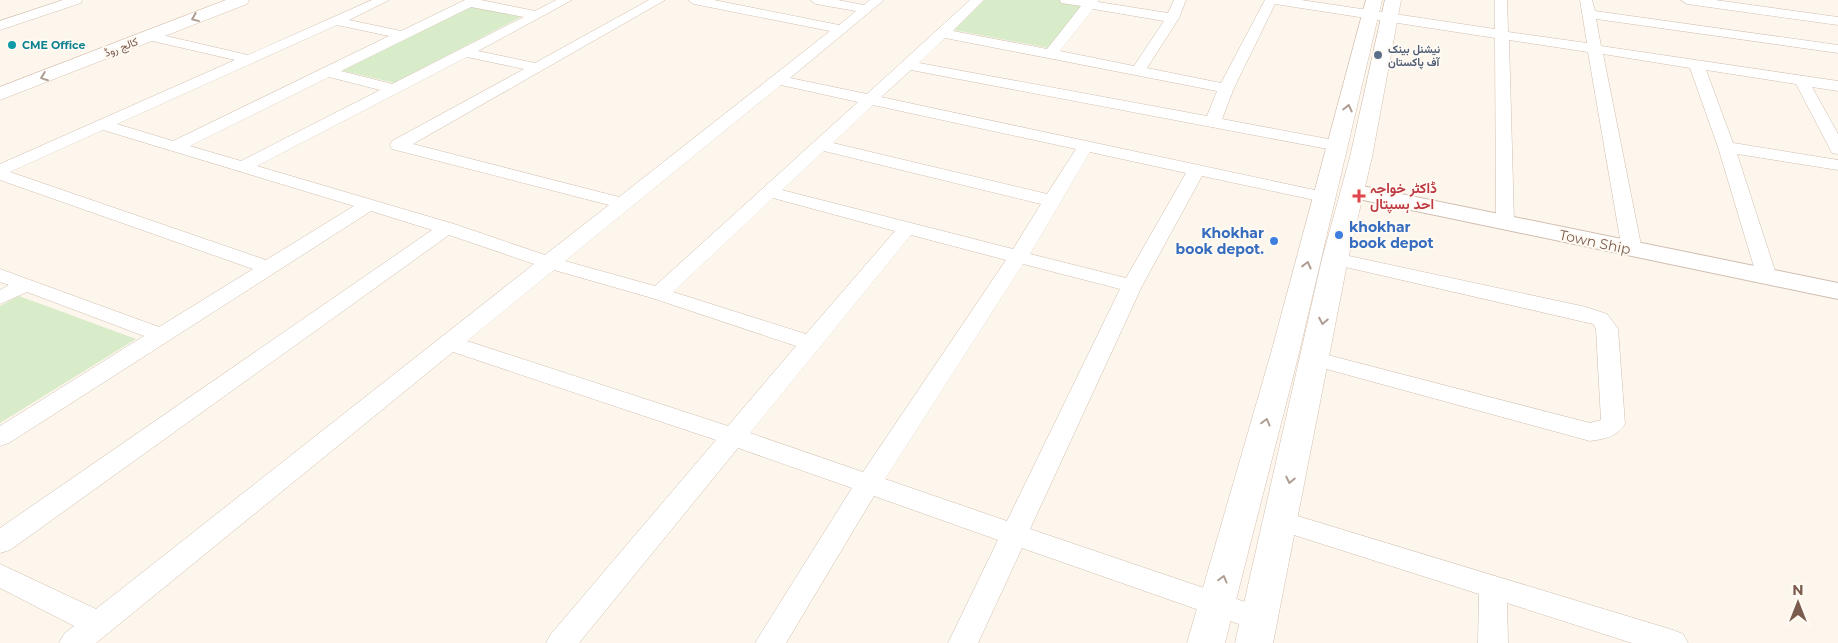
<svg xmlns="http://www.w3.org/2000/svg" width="1838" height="643" viewBox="0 0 1838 643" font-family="Montserrat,Vazirmatn,sans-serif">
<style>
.green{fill:#d8ecc9}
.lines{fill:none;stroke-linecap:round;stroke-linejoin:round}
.minor-casing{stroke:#d1beb0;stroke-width:1}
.tertiary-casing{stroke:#d1beb0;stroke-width:2}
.secondary-casing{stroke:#d6c0b0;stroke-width:1}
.minor{fill:#fff;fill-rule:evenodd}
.tertiary{fill:#fff;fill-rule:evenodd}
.secondary{fill:#fff;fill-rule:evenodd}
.oneway{stroke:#af9d94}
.culture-dot{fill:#0f9aa8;stroke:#fffaf3;stroke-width:2}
.service-dot{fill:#5c6f8a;stroke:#fffaf3;stroke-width:2}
.health-dot{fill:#e0444e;stroke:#fffaf3;stroke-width:2}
.shop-dot{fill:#3f7fe0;stroke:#fffaf3;stroke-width:2}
.labels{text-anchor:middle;stroke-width:4;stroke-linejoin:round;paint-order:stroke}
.far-culture-label{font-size:11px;font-weight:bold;fill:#0d838f;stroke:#fffaf3;text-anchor:start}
.far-street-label{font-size:11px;fill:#7a5c4d;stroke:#fffaf3}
.far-service-label{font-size:11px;font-weight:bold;fill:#4e5e75;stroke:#fffaf3;text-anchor:start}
.health-label{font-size:14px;font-weight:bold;fill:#be3a42;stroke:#fffaf3;text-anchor:start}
.shop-label{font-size:14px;font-weight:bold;fill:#366cbe;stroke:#fffaf3;text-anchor:start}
.street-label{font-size:14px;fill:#7a5c4d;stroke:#fffaf3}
</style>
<rect width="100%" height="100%" fill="#fdf6ec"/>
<g class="green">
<path d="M 981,0 L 1059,0 L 1085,4 L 1048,48 L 949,29 Z"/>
<path d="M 467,6 L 521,17 L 394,83 L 336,69 Z"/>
<path d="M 19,296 L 136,339 L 0,423 L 0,306 Z"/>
</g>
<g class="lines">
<defs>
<g id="minor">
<path d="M 63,0 L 82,0 L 81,3 L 0,30 L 0,21 Z"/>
<path d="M 372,0 L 389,0 L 349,20 L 401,31 L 465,0 L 481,0 L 535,11 L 556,0 L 572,0 L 478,51 L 535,63 L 649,0 L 665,0 L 413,144 L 619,197 L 830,31 L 694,4 L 688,0 L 714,0 L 839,25 L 856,11 L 816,4 L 810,0 L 838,0 L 864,5 L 870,0 L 884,0 L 790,78 L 867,94 L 970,0 L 984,0 L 953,31 L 1047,49 L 1081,6 L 1061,3 L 1060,0 L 1099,0 L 1098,2 L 1168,13 L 1174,0 L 1186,0 L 1179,18 L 1147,68 L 1221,83 L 1265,0 L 1301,0 L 1495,29 L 1495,0 L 1507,0 L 1508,32 L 1587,43 L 1580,0 L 1592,0 L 1595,11 L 1838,45 L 1838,53 L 1596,19 L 1601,46 L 1838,81 L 1838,91 L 1812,87 L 1838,134 L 1838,154 L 1832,153 L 1830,149 L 1796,84 L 1706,70 L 1733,143 L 1838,160 L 1838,170 L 1737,154 L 1777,277 L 1774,281 L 1767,283 L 1760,281 L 1757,277 L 1718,147 L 1690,68 L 1603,54 L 1642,250 L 1639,254 L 1625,254 L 1622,250 L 1588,52 L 1509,40 L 1514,222 L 1512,226 L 1498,226 L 1496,222 L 1495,38 L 1275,4 L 1234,88 L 1222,119 L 1344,142 L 1346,146 L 1344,150 L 1338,151 L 911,70 L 881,97 L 1324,192 L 1330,193 L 1333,197 L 1330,201 L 1324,202 L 1202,176 L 1142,286 L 1030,529 L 1269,610 L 1273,619 L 1269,628 L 1259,631 L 1022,548 L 978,643 L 948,643 L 998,540 L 874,496 L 786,643 L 755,643 L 852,488 L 738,448 L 579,643 L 546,643 L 551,634 L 716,440 L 453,352 L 96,643 L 59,643 L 64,634 L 74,626 L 0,588 L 0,564 L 96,609 L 534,264 L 449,235 L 10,550 L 0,553 L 0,528 L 432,230 L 371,211 L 9,443 L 0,446 L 0,426 L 144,336 L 27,292 L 0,304 L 0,290 L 9,285 L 0,282 L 0,269 L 159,327 L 253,269 L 0,180 L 0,164 L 235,60 L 144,39 L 142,36 L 144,33 L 149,32 L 248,55 ZM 471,7 L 524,17 L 392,84 L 341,71 ZM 1093,9 L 1164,21 L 1134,66 L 1060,51 ZM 337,25 L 389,36 L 173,141 L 117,124 ZM 945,38 L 1217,91 L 1207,116 L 919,63 ZM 467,57 L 524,69 L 392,141 L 390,145 L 392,149 L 609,205 L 545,255 L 454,224 L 257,166 ZM 329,77 L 380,90 L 241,161 L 190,146 ZM 781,85 L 858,102 L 655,286 L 565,261 ZM 873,105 L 1076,149 L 1047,194 L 833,143 ZM 103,130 L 354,206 L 266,260 L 10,172 ZM 824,151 L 1041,204 L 1013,249 L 782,190 ZM 1090,152 L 1186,173 L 1126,278 L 1030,254 ZM 773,198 L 895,231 L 806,334 L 673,292 ZM 911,235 L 1006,260 L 863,472 L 750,433 ZM 1023,264 L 1120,289 L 1007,521 L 885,479 ZM 554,270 L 652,298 L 796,346 L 728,426 L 467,341 Z"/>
<path d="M 1681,0 L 1715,0 L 1838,17 L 1838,25 L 1687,4 Z"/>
<path d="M 1335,253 L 1586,307 L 1607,314 L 1618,329 L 1625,424 C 1617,437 1604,439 1590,441 L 1308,364 L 1305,359 L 1308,354 L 1316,352 L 1590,423 L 1601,420 L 1596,329 L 1593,324 L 1328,263 L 1325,259 L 1328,255 Z"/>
<path d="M 1281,511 L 1673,630 L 1683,634 L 1688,643 L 1632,643 L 1507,603 L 1508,643 L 1478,643 L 1479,594 L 1272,528 L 1268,521 L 1272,514 Z"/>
</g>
<path id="tertiary" d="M 1352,184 L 1838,283 L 1838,299 L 1344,196 L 1341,191 L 1344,186 Z"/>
<g id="secondary">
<path d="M 226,0 L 249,0 L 247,4 L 0,100 L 0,87 Z"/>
<path d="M 1366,0 L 1382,0 L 1299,353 L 1225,643 L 1187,643 L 1271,353 Z"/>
<path d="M 1385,0 L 1401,0 L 1372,157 L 1348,259 L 1273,643 L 1235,643 L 1322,259 L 1350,157 Z"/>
</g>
</defs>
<use href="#minor" class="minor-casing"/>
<use href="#tertiary" class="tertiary-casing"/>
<use href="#secondary" class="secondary-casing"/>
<use href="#minor" class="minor"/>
<use href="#tertiary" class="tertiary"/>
<use href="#secondary" class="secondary"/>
</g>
<defs><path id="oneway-chevron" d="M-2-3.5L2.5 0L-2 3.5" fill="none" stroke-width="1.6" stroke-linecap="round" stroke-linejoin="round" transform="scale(1.25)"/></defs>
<g class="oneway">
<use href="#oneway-chevron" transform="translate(195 18) rotate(158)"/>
<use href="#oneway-chevron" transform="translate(44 77) rotate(159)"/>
<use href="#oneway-chevron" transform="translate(1348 108) rotate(-77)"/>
<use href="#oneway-chevron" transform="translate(1307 265) rotate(-76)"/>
<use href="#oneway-chevron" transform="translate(1323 321) rotate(101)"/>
<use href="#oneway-chevron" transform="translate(1266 422) rotate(-75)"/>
<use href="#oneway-chevron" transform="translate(1290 480) rotate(102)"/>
<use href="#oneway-chevron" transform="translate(1223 579) rotate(-75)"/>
</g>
<circle class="culture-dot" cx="12" cy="45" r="5"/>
<circle class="service-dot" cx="1378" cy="55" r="5"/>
<path class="health-dot" d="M1356.5 188.5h5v5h5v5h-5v5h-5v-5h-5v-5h5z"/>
<g class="shop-dot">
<circle cx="1339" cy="235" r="5"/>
<circle cx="1274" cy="241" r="5"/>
</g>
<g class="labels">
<g class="far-culture-label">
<text x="22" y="49">CME Office</text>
</g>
<g class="far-street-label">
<text transform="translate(121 47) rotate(-21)" y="4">کالج روڈ</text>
</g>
<g class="far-service-label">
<text x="1388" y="53">نیشنل بینک<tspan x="1388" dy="13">آف پاکستان</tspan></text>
</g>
<g class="health-label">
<text x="1370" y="193">ڈاکٹر خواجہ<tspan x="1370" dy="16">احد ہسپتال</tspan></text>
</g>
<g class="shop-label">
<text x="1349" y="232">khokhar<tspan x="1349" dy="16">book depot</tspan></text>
<text x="1264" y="238" text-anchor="end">Khokhar<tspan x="1264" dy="16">book depot.</tspan></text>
</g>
<g class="street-label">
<text transform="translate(1595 242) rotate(12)" y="5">Town Ship</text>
</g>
</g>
<g transform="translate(1798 603)" stroke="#fffaf3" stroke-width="4" paint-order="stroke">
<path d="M0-4L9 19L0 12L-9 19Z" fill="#7a5c4d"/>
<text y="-8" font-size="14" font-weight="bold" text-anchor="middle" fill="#7a5c4d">N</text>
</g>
</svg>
